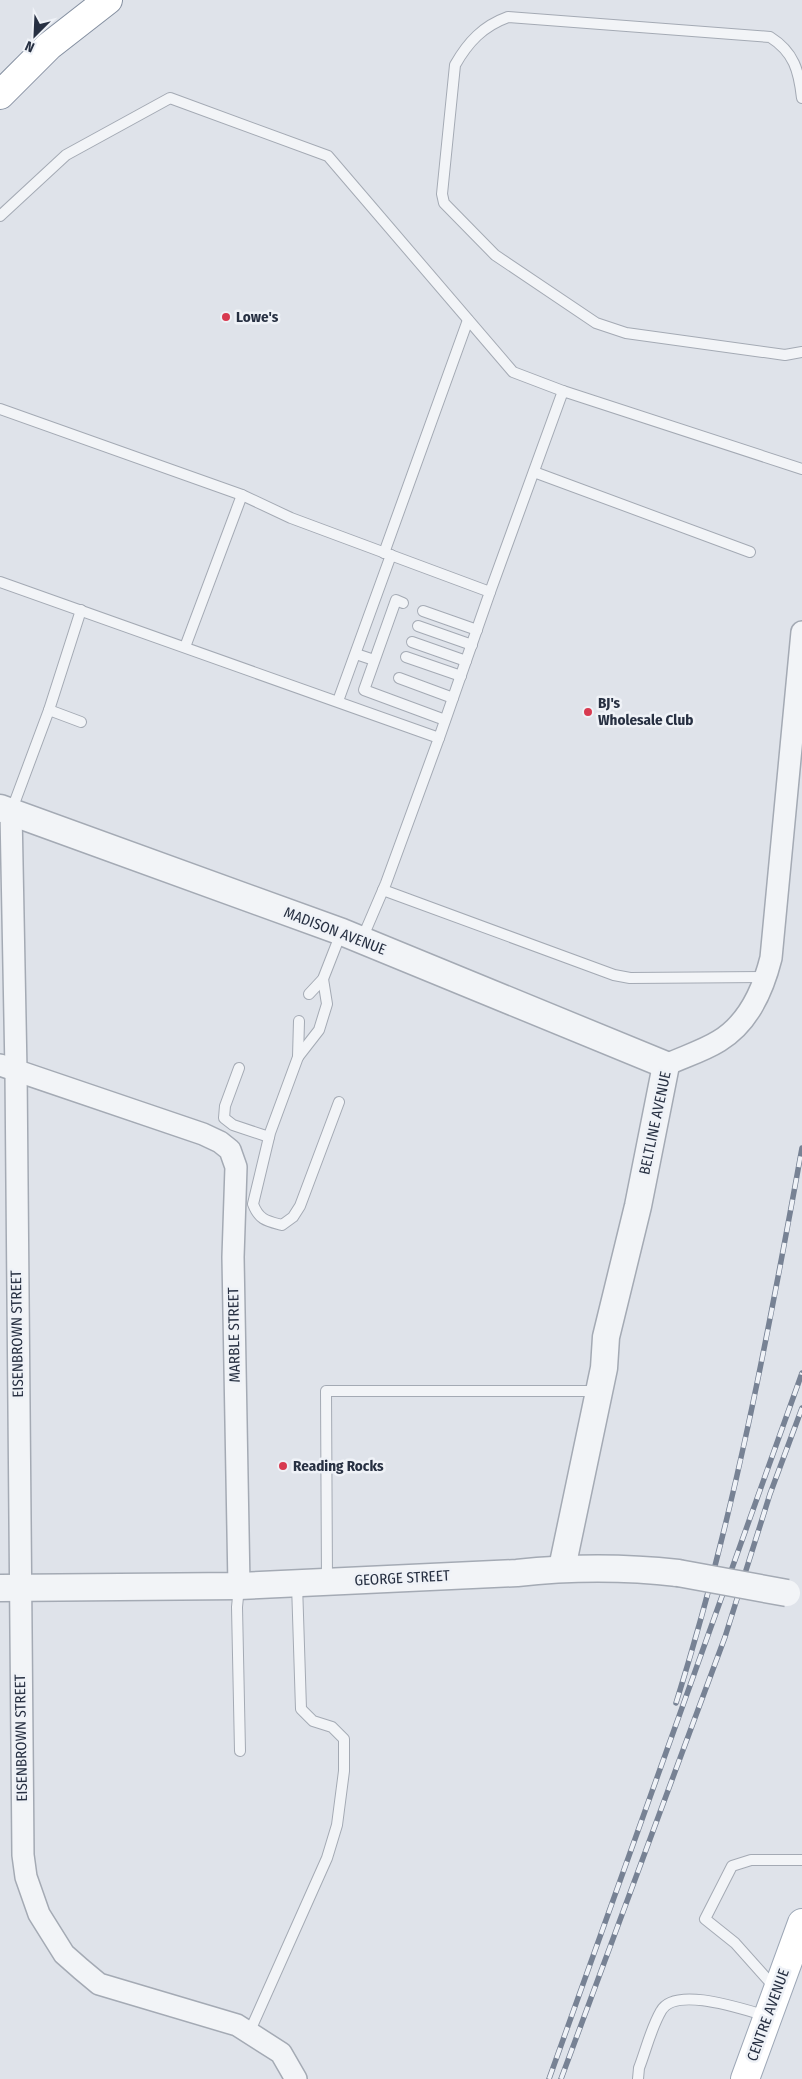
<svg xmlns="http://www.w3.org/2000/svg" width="802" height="2079" viewBox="0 0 802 2079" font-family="'Fira Sans Condensed',sans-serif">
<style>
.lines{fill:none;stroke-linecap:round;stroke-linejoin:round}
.service-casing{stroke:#a4aab4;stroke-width:12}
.minor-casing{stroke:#a4aab4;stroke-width:24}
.tertiary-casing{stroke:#a4aab4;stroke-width:29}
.primary-casing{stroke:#9da7b6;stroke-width:30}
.motorway-casing{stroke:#8590a1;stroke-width:30}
.service{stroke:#f2f4f7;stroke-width:10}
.minor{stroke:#f2f4f7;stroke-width:21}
.tertiary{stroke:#f2f4f7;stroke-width:26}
.primary{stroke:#fff;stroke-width:28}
.motorway{stroke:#fff;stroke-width:28}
.rail-casing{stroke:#778294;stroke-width:5.5}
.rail{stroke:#eff2f7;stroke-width:4;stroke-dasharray:11;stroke-linecap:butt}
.tertiary-bridge-casing{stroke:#a4aab4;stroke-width:29;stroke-linecap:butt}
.tertiary-bridge{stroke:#f2f4f7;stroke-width:26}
.poi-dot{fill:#d83a50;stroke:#eff2f7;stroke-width:2}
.labels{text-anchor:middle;stroke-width:5;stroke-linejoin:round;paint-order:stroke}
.poi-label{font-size:15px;font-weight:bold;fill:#273042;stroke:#eff2f7;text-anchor:start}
.street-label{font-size:15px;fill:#273042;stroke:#eff2f7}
</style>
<rect width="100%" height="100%" fill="#dfe3ea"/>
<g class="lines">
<defs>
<g id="service">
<path d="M 802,98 C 799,71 794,52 770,37 L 508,17 C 483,26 468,42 455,65 L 442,194 L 444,203 L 495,255 L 596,323 L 626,333 L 785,355 L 802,352"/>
<path d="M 0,216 L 66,155 L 170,98 L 328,156 L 513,372 L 563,391"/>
<path d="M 0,409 L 242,495 L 291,518 L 490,592 L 439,738"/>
<path d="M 534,472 L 750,552"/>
<path d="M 384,553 L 468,320"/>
<path d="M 0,582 L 439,738 L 386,883 L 362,939"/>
<path d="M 490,592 L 563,391 L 802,469"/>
<path d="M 403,603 L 396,600 L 364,690 L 445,720"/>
<path d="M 423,611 L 477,630"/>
<path d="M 418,626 L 472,645"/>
<path d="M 412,642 L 466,661"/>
<path d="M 185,647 L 242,495"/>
<path d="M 356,654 L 374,660"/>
<path d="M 406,657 L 461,676"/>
<path d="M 399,678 L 453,698"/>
<path d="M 338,701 L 391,555"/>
<path d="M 49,710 L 81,722"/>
<path d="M 11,812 L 49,710 L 81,610"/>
<path d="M 383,890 L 614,975 L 630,978 L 766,977"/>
<path d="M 323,979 L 327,1004 L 319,1030 L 298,1057 L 270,1133 L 253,1204 C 259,1220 267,1221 282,1225 L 293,1217 L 300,1206 L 339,1102"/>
<path d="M 309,994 L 323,979 L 341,933"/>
<path d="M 298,1057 L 299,1021"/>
<path d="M 239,1068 L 225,1106 L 224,1118 L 233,1125 L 269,1137"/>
<path d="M 327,1581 L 326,1391 L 598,1391"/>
<path d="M 239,1587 L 237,1607 L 240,1751"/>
<path d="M 776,1989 L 735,1943 L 705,1919 L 732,1866 L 751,1860 L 802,1860"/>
<path d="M 249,2033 L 327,1858 L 337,1825 L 344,1771 L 344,1739 L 332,1727 L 313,1721 L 301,1709 L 297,1584"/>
<path d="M 638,2079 L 639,2068 C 646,2050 651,2028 661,2011 C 675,1985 745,2010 767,2016"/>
</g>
<g id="minor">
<path d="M 11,812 L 16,1071 L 23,1855 L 26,1877 L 39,1914 L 64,1954 L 81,1969 L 99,1984 L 237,2025 L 281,2053 L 296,2079"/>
<path d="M 0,1065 L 203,1134 L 220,1142 L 230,1150 L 236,1167 L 233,1257 L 239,1586"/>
<path d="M 666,1065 C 683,1057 703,1051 719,1041 C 749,1023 763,990 771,958 L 802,632"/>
</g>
<g id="tertiary">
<path d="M 0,808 L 342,932 L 666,1065 L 638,1206 L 606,1337 L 604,1368 L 562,1568"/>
<path d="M 0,1588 L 239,1586 L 517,1573 C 571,1567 625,1567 678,1573"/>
</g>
<path id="primary" d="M 745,2079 L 802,1923"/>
<path id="motorway" d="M 0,95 L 49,46 L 108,0"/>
</defs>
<use href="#service" class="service-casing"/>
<use href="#minor" class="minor-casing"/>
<use href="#tertiary" class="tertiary-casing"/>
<use href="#primary" class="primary-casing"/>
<use href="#motorway" class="motorway-casing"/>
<use href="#service" class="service"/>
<use href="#minor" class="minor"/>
<use href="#tertiary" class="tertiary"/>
<use href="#primary" class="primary"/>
<use href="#motorway" class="motorway"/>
<defs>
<g id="rail">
<path d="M 676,1703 C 733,1522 768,1335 802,1148"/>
<path d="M 549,2079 L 802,1373"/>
<path d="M 561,2079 L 725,1637 L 770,1494 L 802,1408"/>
</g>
</defs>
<use href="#rail" class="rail-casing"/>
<use href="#rail" class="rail"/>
<defs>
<path id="tertiary-bridge" d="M 678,1573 L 787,1593"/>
</defs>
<use href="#tertiary-bridge" class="tertiary-bridge-casing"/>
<use href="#tertiary-bridge" class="tertiary-bridge"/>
</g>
<g class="poi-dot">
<circle cx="226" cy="317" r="5"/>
<circle cx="588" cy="712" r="5"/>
<circle cx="283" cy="1466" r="5"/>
</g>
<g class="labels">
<g class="poi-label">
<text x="236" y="322">Lowe's</text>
<text x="598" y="708">BJ's<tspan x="598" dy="17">Wholesale Club</tspan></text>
<text x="293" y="1471">Reading Rocks</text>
</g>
<g class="street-label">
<text transform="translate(335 931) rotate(21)" y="5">MADISON AVENUE</text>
<text transform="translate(655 1123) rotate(-78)" y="5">BELTLINE AVENUE</text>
<text transform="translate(17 1334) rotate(-91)" y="5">EISENBROWN STREET</text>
<text transform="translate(234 1335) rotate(-91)" y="5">MARBLE STREET</text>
<text transform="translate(402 1578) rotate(-3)" y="5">GEORGE STREET</text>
<text transform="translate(21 1738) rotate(-91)" y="5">EISENBROWN STREET</text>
<text transform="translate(768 2015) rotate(-70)" y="5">CENTRE AVENUE</text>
</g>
</g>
<g transform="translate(35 35) rotate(204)" stroke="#eff2f7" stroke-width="4" paint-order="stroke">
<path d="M0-4L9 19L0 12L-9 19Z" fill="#273042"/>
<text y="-8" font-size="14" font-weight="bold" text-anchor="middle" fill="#273042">N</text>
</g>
</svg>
